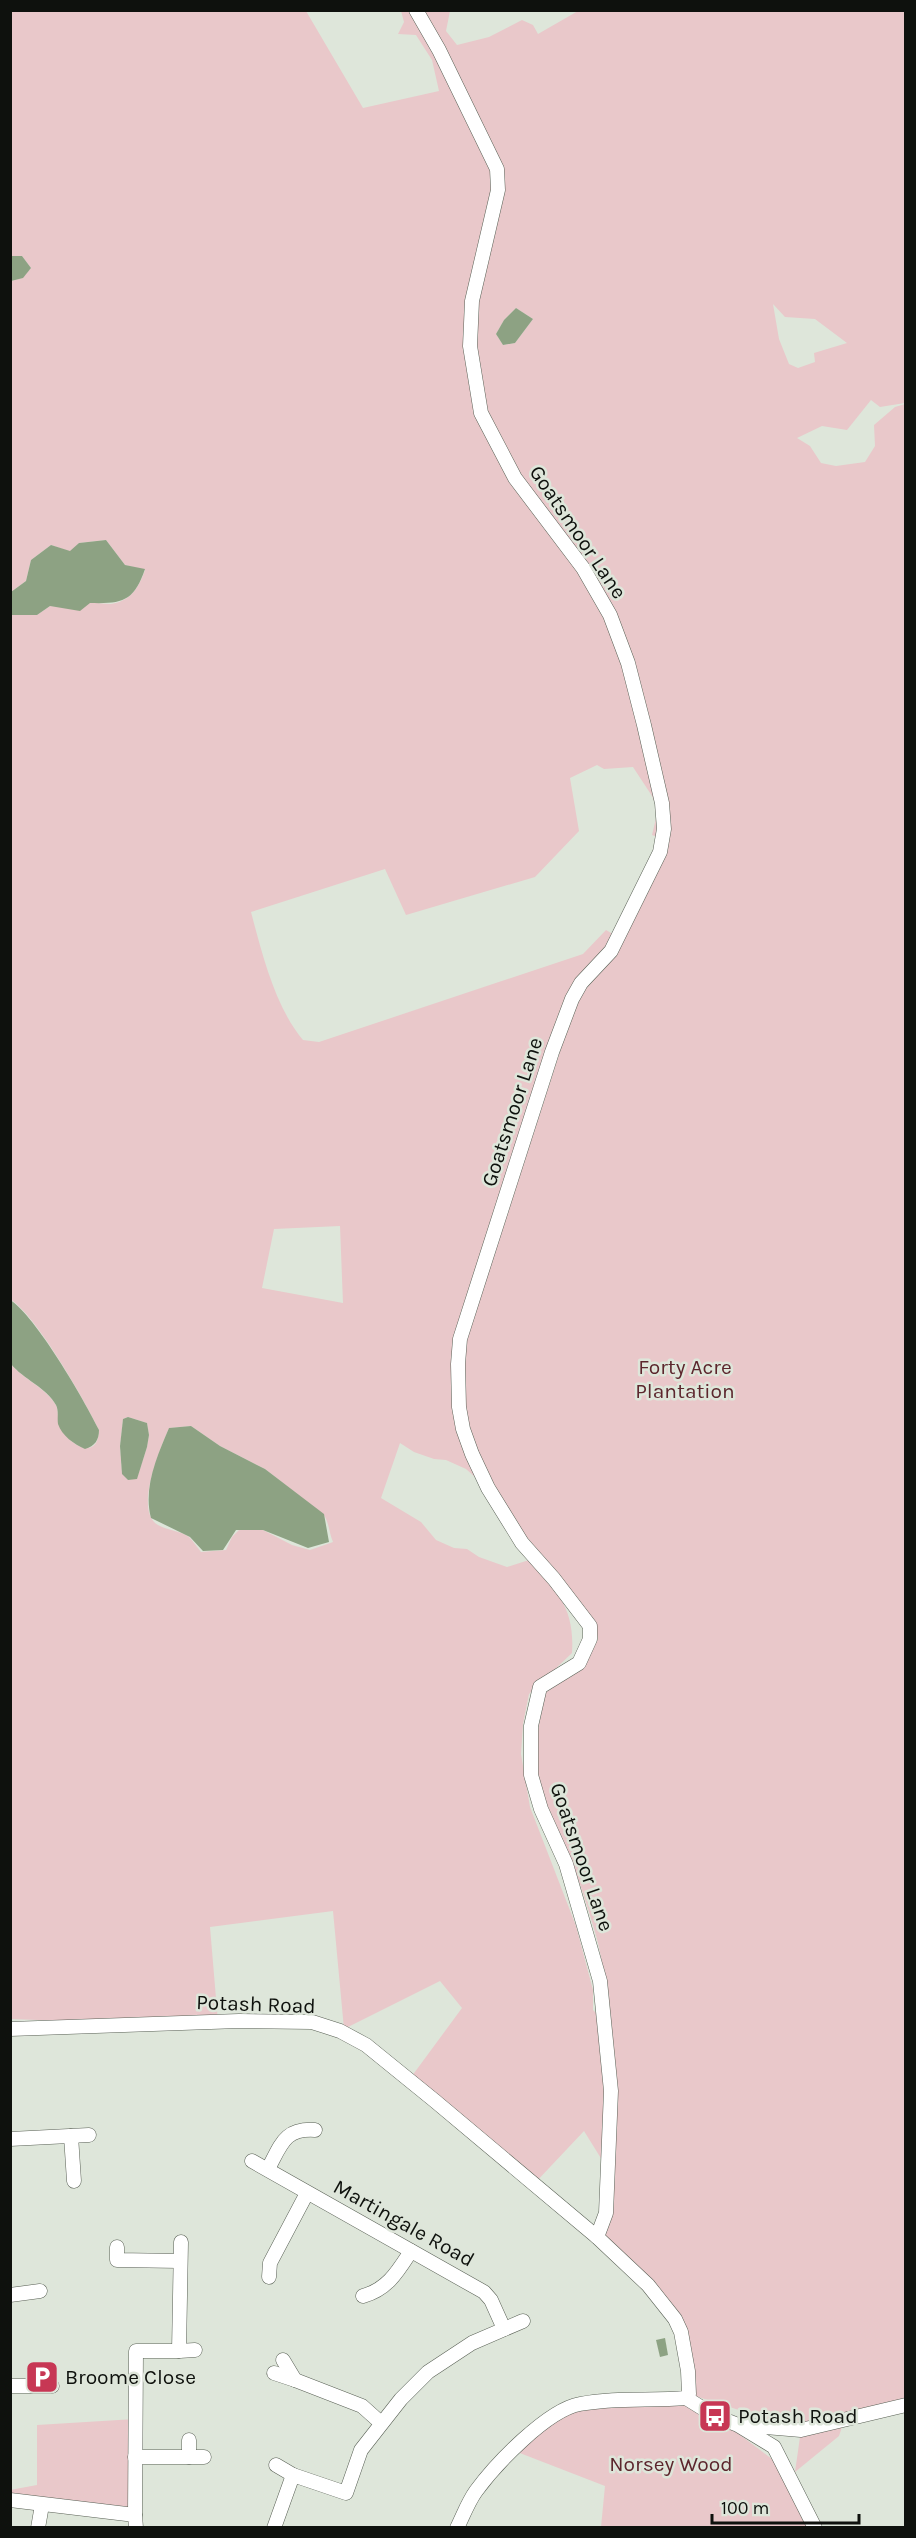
<svg xmlns="http://www.w3.org/2000/svg" width="916" height="2538" viewBox="0 0 916 2538" font-family="Karla,sans-serif">
<style>
.green{fill:#e9c8ca;fill-rule:evenodd}
.water{fill:#8da283}
.lines{fill:none;stroke-linecap:round;stroke-linejoin:round}
.minor-casing{stroke:#596055;stroke-width:15}
.minor{stroke:#fff;stroke-width:14}
.labels{text-anchor:middle;stroke-width:5;stroke-linejoin:round;paint-order:stroke}
.street-label{font-size:21px;fill:#0e110d;stroke:#dee6da}
.park-label{font-size:21px;fill:#5c262d;stroke:#dee6da}
.poi-label{font-size:21px;fill:#0e110d;stroke:#dee6da;text-anchor:start}
</style>
<rect width="100%" height="100%" fill="#dee6da"/>
<g class="green">
<path d="M 10,11 L 306,11 L 363,108 L 439,91 L 432,60 L 416,35 L 398,34 L 404,22 L 401,11 L 450,11 L 446,31 L 457,45 L 489,37 L 522,20 L 533,25 L 538,34 L 578,11 L 905,11 L 905,403 L 880,407 L 871,400 L 847,430 L 822,426 L 797,438 L 810,446 L 821,463 L 836,466 L 865,462 L 875,446 L 874,425 L 895,407 L 905,404 L 906,2404 L 898,2408 L 844,2421 L 839,2436 L 795,2472 L 801,2430 L 689,2394 L 688,2371 L 681,2332 L 648,2285 L 597,2237 L 606,2213 L 607,2168 L 584,2131 L 534,2184 L 409,2080 L 462,2008 L 440,1981 L 344,2029 L 333,1911 L 210,1927 L 218,2022 L 194,2017 L 95,2022 L 11,2019 L 11,1364 C 23,1379 46,1388 56,1405 C 59,1411 57,1420 60,1427 C 69,1445 98,1462 99,1430 C 85,1401 36,1315 11,1300 L 11,615 L 37,615 L 50,606 C 63,607 74,605 87,603 C 95,602 103,604 111,604 C 131,601 139,587 145,570 L 125,565 L 106,540 L 79,543 L 71,552 L 51,545 L 31,560 L 26,581 L 11,592 L 11,281 L 22,278 L 31,268 L 22,256 L 11,256 ZM 773,304 L 785,317 L 815,319 L 847,343 L 814,353 L 815,362 L 798,368 L 789,364 L 779,339 ZM 516,308 L 533,319 L 515,343 L 503,345 L 496,334 L 504,320 ZM 597,765 L 604,769 L 633,767 L 652,796 L 658,810 L 652,835 L 662,839 L 670,829 L 630,927 L 617,953 L 577,999 L 466,1342 C 464,1361 461,1412 466,1429 C 490,1504 549,1562 595,1623 L 598,1639 L 585,1664 L 545,1693 C 540,1719 533,1748 538,1774 C 542,1805 558,1831 570,1859 C 580,1882 588,1908 595,1932 C 607,1972 606,2012 612,2053 C 617,2093 622,2126 607,2165 L 611,2091 L 603,2020 L 593,2010 L 593,1990 L 576,1926 L 530,1807 L 521,1754 L 523,1724 L 529,1694 L 572,1653 C 575,1608 557,1591 529,1560 L 507,1567 L 479,1557 L 467,1549 L 454,1548 L 436,1540 L 421,1522 L 381,1498 L 400,1443 L 414,1452 L 434,1459 L 446,1460 L 466,1469 L 475,1477 L 478,1472 L 457,1428 L 453,1379 L 458,1378 L 460,1339 L 571,999 C 586,977 606,960 618,937 L 606,930 L 583,954 L 319,1042 L 303,1040 C 275,1007 262,953 251,912 L 385,869 L 406,915 L 535,877 L 579,831 L 570,778 ZM 340,1226 L 343,1303 L 262,1288 L 274,1229 ZM 128,1417 L 147,1423 L 149,1435 L 147,1447 L 137,1478 L 128,1480 L 122,1473 L 120,1446 L 123,1419 ZM 191,1426 L 220,1446 L 265,1469 L 323,1514 C 329,1521 329,1533 333,1542 L 310,1550 L 292,1545 L 263,1530 L 240,1529 L 232,1537 L 226,1550 L 201,1552 C 197,1547 193,1541 189,1537 C 181,1531 167,1530 158,1525 C 133,1511 161,1447 169,1428 Z"/>
<path d="M 686,2401 L 715,2416 L 784,2468 L 814,2527 L 601,2527 L 605,2486 L 512,2450 L 560,2410 Z"/>
<path d="M 135,2419 L 135,2515 L 11,2500 L 10,2490 L 37,2485 L 37,2425 Z"/>
</g>
<g class="water">
<path d="M 11,256 L 22,256 L 31,268 L 23,278 L 11,281 Z"/>
<path d="M 516,308 L 533,319 L 515,343 L 503,345 L 496,334 L 504,320 Z"/>
<path d="M 106,540 L 125,565 L 145,569 C 134,601 123,604 90,603 L 80,611 L 50,606 L 37,615 L 11,615 L 11,592 L 26,581 L 31,560 L 51,545 L 70,551 L 79,543 Z"/>
<path d="M 10,1300 C 35,1315 85,1401 99,1430 C 99,1440 95,1446 85,1449 C 74,1444 62,1436 58,1424 C 57,1418 59,1411 56,1405 C 47,1388 23,1379 11,1364 Z"/>
<path d="M 128,1417 L 147,1423 L 149,1435 L 147,1447 L 137,1479 L 128,1480 L 122,1474 L 120,1446 L 123,1419 Z"/>
<path d="M 191,1426 L 220,1446 L 265,1469 L 324,1514 L 329,1542 L 308,1548 L 263,1530 L 236,1530 L 223,1550 L 203,1551 L 190,1537 L 151,1518 C 143,1488 157,1456 169,1428 Z"/>
<path d="M 665,2338 L 668,2355 L 660,2357 L 656,2340 Z"/>
</g>
<g class="lines">
<defs>
<g id="minor">
<path d="M 416,10 L 439,50 L 497,169 L 498,190 L 472,301 L 470,346 L 481,413 L 515,478 L 583,568 L 610,615 L 628,663 L 644,725 L 662,803 L 664,829 L 660,852 L 611,951 L 581,983 L 572,999 L 552,1052 L 460,1339 L 458,1364 L 459,1407 L 463,1429 L 472,1454 L 488,1488 L 522,1543 L 554,1579 L 590,1626 L 590,1639 L 579,1663 L 540,1687 L 531,1726 L 531,1775 L 541,1809 L 566,1864 L 600,1981 L 611,2091 L 606,2213 L 597,2237"/>
<path d="M 10,2029 L 239,2021 L 312,2022 L 340,2031 L 366,2045 L 435,2101 L 597,2237 L 648,2285 L 675,2319 L 681,2332 L 688,2371 L 689,2394 L 686,2398 C 651,2401 615,2397 580,2404 C 547,2410 496,2464 476,2491 C 468,2502 463,2516 457,2528"/>
<path d="M 71,2136 L 74,2181"/>
<path d="M 10,2139 L 89,2135"/>
<path d="M 252,2161 L 484,2292 L 491,2300 L 504,2329"/>
<path d="M 268,2169 C 281,2145 284,2128 315,2130"/>
<path d="M 117,2247 L 117,2260 L 180,2261"/>
<path d="M 269,2277 L 270,2263 L 307,2193"/>
<path d="M 10,2295 L 40,2291"/>
<path d="M 363,2296 C 388,2289 398,2271 411,2251"/>
<path d="M 179,2351 L 195,2350"/>
<path d="M 283,2360 L 295,2380 L 362,2406 L 381,2423"/>
<path d="M 274,2373 L 295,2380"/>
<path d="M 10,2386 L 52,2386"/>
<path d="M 686,2398 L 715,2416 L 738,2425 L 774,2447 L 815,2528"/>
<path d="M 740,2425 L 801,2430 L 906,2405"/>
<path d="M 135,2457 L 204,2457"/>
<path d="M 189,2457 L 189,2440"/>
<path d="M 276,2465 L 293,2475"/>
<path d="M 10,2500 L 135,2515 L 136,2528"/>
<path d="M 135,2515 L 136,2351 L 179,2351 L 181,2242"/>
<path d="M 38,2528 L 42,2505"/>
<path d="M 274,2528 L 293,2475 L 346,2493 L 361,2450 L 401,2399 L 428,2372 L 472,2343 L 523,2321"/>
</g>
</defs>
<use href="#minor" class="minor-casing"/>
<use href="#minor" class="minor"/>
</g>
<defs>
<symbol id="parking-square" viewBox="-11 -11 22 22"><rect x="-9" y="-9" width="18" height="18" rx="4" fill="#c73754" stroke="#dee6da"/><path d="M-3.5-5.5H1a3.5 3.5 0 0 1 0 7H-1V5.5H-3.5ZM-1-3.4V-.6H.8a1.4 1.4 0 0 0 0-2.8Z" fill="#fff"/></symbol>
<symbol id="bus-square" viewBox="-11 -11 22 22"><rect x="-9" y="-9" width="18" height="18" rx="4" fill="#c73754" stroke="#dee6da"/><path d="M-5-6H5V4H4V6H2V4H-2V6H-4V4H-5ZM-3.5-4V0h7V-4ZM-3.5 1.2v1.5H-2V1.2ZM2 1.2v1.5H3.5V1.2Z" fill="#fff"/></symbol>
</defs>
<g fill-rule="evenodd">
<use href="#parking-square" x="23" y="2358" width="38" height="38"/>
<use href="#bus-square" x="696" y="2397" width="38" height="38"/>
</g>
<g class="labels">
<g class="street-label">
<text transform="translate(578 532) rotate(56)" y="7">Goatsmoor Lane</text>
<text transform="translate(512 1112) rotate(-72)" y="7">Goatsmoor Lane</text>
<text transform="translate(582 1857) rotate(71)" y="7">Goatsmoor Lane</text>
<text transform="translate(256 2004) rotate(2)" y="7">Potash Road</text>
<text transform="translate(404 2223) rotate(29)" y="7">Martingale Road</text>
</g>
<g class="park-label">
<text x="685" y="1374">Forty Acre<tspan x="685" dy="24">Plantation</tspan></text>
<text x="671" y="2471">Norsey Wood</text>
</g>
<g class="poi-label">
<text x="65" y="2384">Broome Close</text>
<text x="738" y="2423">Potash Road</text>
</g>
</g>
<rect width="916" height="2538" fill="none" stroke="#0e110d" stroke-width="24"/>
<path d="M712 2514v9h147v-9" fill="none" stroke="#0e110d" stroke-width="3"/>
<text x="721" y="2514" font-size="18" fill="#0e110d" stroke="#dee6da" stroke-width="4.5" paint-order="stroke">100 m</text>
</svg>
